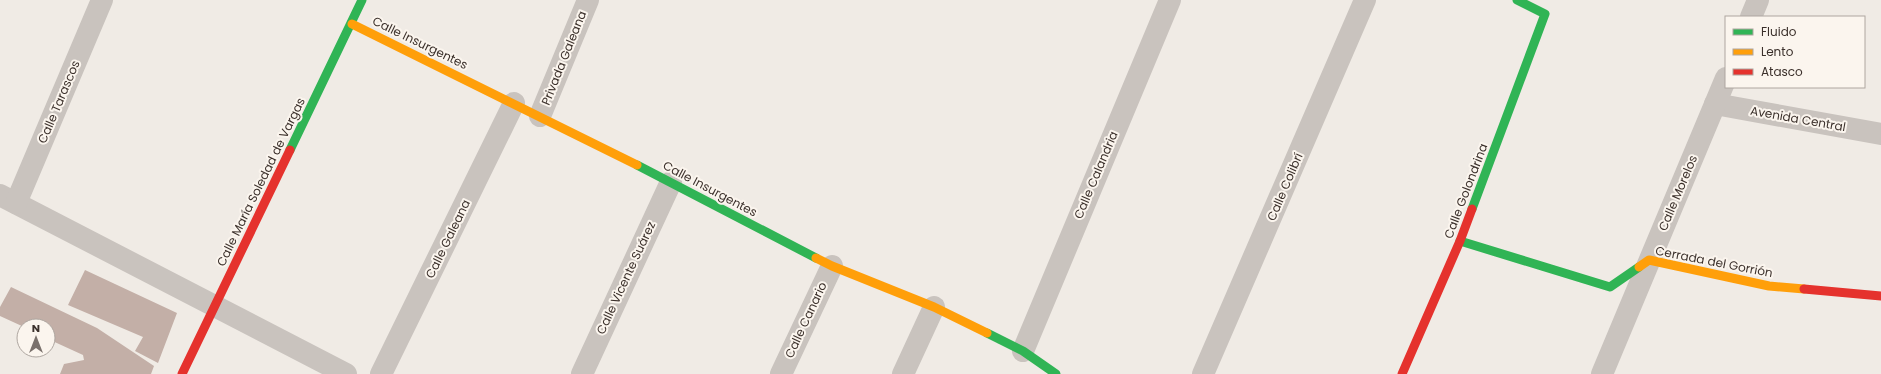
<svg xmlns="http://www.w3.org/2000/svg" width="1881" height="374" viewBox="0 0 1881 374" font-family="Poppins,sans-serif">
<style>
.building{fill:#c3afa7}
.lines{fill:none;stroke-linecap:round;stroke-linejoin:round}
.street{stroke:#c9c3be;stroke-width:22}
.fast{stroke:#30b455;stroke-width:9}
.slow{stroke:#ff9f0a;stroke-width:9}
.jam{stroke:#e5322d;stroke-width:9}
.labels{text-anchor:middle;stroke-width:4;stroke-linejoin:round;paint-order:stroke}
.street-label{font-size:12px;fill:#3b302b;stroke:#fbf5ee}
</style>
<rect width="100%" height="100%" fill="#f0ebe5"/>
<g class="building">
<path d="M 85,270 L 177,313 L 158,363 L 135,351 L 143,337 L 68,305 Z"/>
<path d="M 11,287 L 97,328 L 154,366 L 151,374 L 60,374 L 64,364 L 84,360 L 83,355 L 48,339 L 48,326 L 24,327 L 0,316 L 0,307 Z"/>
</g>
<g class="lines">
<g class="street">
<path d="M 1751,17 L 1758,0"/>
<path d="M 1715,104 L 1881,134"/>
<path d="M 540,116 L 588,0"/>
<path d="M 0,195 L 346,374"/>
<path d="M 16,203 L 102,0"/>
<path d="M 1023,351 L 1170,0"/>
<path d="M 381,374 L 514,103"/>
<path d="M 582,374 L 671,182"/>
<path d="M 781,374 L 832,266"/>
<path d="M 903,374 L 934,307"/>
<path d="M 1203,374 L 1365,0"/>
<path d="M 1602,374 L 1726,78"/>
</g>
<g class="fast">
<path d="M 290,150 L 362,0"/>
<path d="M 637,165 L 816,258"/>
<path d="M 1472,209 L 1545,14 L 1517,0"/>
<path d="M 1460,241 L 1610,287 L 1639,267"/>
<path d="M 987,333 L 1023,351 L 1056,374"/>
</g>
<g class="slow">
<path d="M 352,24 L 637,165"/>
<path d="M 816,258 L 832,266 L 934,307 L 987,333"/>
<path d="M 1639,267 L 1649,260 L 1769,286 L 1804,289"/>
</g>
<g class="jam">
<path d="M 1804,289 L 1881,296"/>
<path d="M 182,374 L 290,150"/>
<path d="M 1402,374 L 1460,241 L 1472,209"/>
</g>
</g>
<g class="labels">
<g class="street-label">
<text transform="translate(420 43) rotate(26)" y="4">Calle Insurgentes</text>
<text transform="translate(564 58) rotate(-68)" y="4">Privada Galeana</text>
<text transform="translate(59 102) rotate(-67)" y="4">Calle Tarascos</text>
<text transform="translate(1798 119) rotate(10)" y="4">Avenida Central</text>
<text transform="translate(1096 175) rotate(-67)" y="4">Calle Calandria</text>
<text transform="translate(261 182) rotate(-64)" y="4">Calle María Soledad de Vargas</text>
<text transform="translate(1285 187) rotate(-67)" y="4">Calle Colibrí</text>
<text transform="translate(710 189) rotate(28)" y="4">Calle Insurgentes</text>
<text transform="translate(1466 191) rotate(-69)" y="4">Calle Golondrina</text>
<text transform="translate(1678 193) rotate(-67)" y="4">Calle Morelos</text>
<text transform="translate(448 239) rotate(-64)" y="4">Calle Galeana</text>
<text transform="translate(1714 262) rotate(11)" y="4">Cerrada del Gorrión</text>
<text transform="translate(626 278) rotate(-65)" y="4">Calle Vicente Suárez</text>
<text transform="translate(806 320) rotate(-65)" y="4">Calle Canario</text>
</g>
</g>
<rect x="1725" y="16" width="140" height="72" fill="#fbf5ee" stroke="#aea6a0"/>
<rect x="1733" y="29" width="20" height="6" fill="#30b455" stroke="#aea6a0"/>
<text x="1761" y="36" font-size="12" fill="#3b302b">Fluido</text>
<rect x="1733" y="49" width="20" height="6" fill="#ff9f0a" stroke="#aea6a0"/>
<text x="1761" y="56" font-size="12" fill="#3b302b">Lento</text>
<rect x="1733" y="69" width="20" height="6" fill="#e5322d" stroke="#aea6a0"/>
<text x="1761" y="76" font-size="12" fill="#3b302b">Atasco</text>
<g transform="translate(36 338)"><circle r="19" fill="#fbf5ee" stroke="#aea6a0"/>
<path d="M0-3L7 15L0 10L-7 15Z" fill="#7a716c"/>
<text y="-6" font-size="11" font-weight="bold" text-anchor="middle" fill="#3b302b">N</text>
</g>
</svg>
